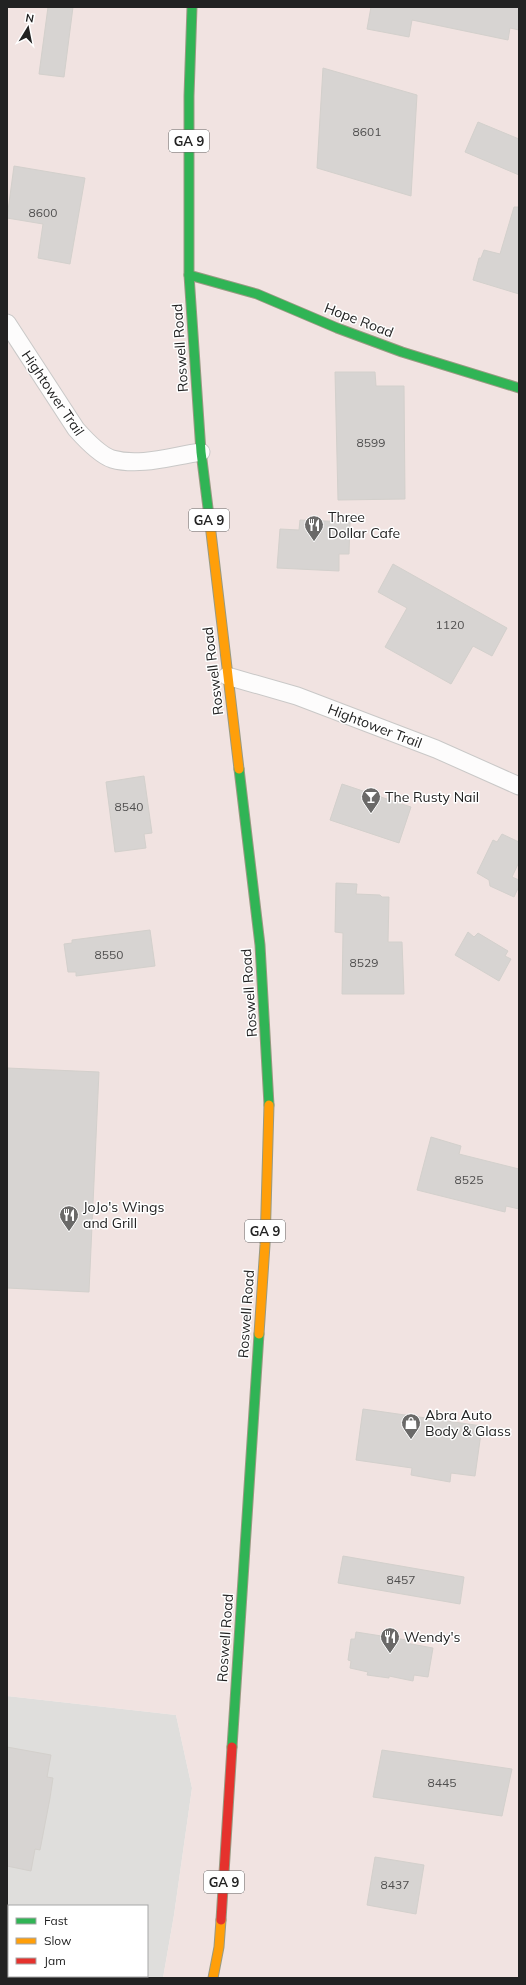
<svg xmlns="http://www.w3.org/2000/svg" width="526" height="1985" viewBox="0 0 526 1985" font-family="Mulish,sans-serif">
<style>
.residential{fill:#dfdedc;fill-rule:evenodd}
.commercial{fill:#f1e3e1}
.building{fill:#d7d4d2;stroke:#d3d0cc}
.lines{fill:none;stroke-linecap:round;stroke-linejoin:round}
.street-casing{stroke:#c9c8c7;stroke-width:19}
.fast-casing{stroke:#999a82;stroke-width:11}
.slow-casing{stroke:#999a82;stroke-width:11}
.jam-casing{stroke:#999a82;stroke-width:11}
.street{stroke:#fdfcfc;stroke-width:17}
.fast{stroke:#30b455;stroke-width:9}
.slow{stroke:#ff9f0a;stroke-width:9}
.jam{stroke:#e5322d;stroke-width:9}
.labels{text-anchor:middle;stroke-width:3;stroke-linejoin:round;paint-order:stroke}
.number-label{font-size:12px;fill:#4f4e4e}
.shield{fill:#fff;stroke:#646464;stroke-width:1}
.shield-label{font-size:13px;font-weight:bold;fill:#222}
.street-label{font-size:14px;fill:#222;stroke:#fff}
.poi-label{font-size:14px;fill:#222;stroke:#fff;text-anchor:start}
</style>
<rect width="100%" height="100%" fill="#f0eeeb"/>
<path class="residential" d="M 7,1696 L 176,1715 L 192,1788 L 174,1915 L 163,1978 L 7,1978 ZM 9,1906 L 147,1906 L 147,1976 L 9,1976 Z"/>
<path class="commercial" d="M 7,7 L 519,7 L 519,1978 L 163,1978 L 174,1915 L 192,1788 L 176,1715 L 7,1696 Z"/>
<g class="building">
<path d="M 48,7 L 73,7 L 64,77 L 39,74 Z"/>
<path d="M 371,7 L 519,7 L 519,30 L 510,28 L 508,40 L 412,20 L 409,37 L 367,29 Z"/>
<path d="M 323,68 L 417,95 L 411,196 L 317,168 Z"/>
<path d="M 478,122 L 519,139 L 519,175 L 465,152 Z"/>
<path d="M 14,166 L 85,178 L 70,264 L 38,258 L 43,224 L 7,218 Z"/>
<path d="M 514,207 L 519,207 L 519,294 L 473,280 L 479,258 L 481,258 L 484,250 L 500,254 Z"/>
<path d="M 335,372 L 375,372 L 376,386 L 404,386 L 405,499 L 338,500 Z"/>
<path d="M 300,520 L 350,522 L 349,554 L 339,554 L 339,571 L 277,568 L 280,529 L 299,530 Z"/>
<path d="M 393,564 L 507,628 L 492,656 L 473,646 L 451,684 L 385,647 L 407,608 L 378,592 Z"/>
<path d="M 144,776 L 152,833 L 144,834 L 146,848 L 115,852 L 106,782 Z"/>
<path d="M 342,784 L 411,807 L 399,843 L 330,820 Z"/>
<path d="M 502,834 L 519,842 L 519,862 L 512,877 L 519,880 L 519,886 L 514,897 L 490,886 L 489,880 L 477,873 L 493,840 L 497,842 Z"/>
<path d="M 336,883 L 357,884 L 356,894 L 380,895 L 382,897 L 389,897 L 388,942 L 402,942 L 404,994 L 342,994 L 343,933 L 335,932 Z"/>
<path d="M 150,930 L 155,966 L 76,976 L 76,972 L 68,972 L 64,944 L 72,943 L 72,940 Z"/>
<path d="M 468,932 L 474,937 L 478,933 L 508,951 L 505,956 L 511,959 L 499,981 L 455,955 Z"/>
<path d="M 7,1068 L 99,1072 L 89,1292 L 7,1288 Z"/>
<path d="M 431,1137 L 461,1146 L 459,1154 L 519,1169 L 519,1209 L 506,1206 L 505,1212 L 417,1190 Z"/>
<path d="M 363,1409 L 482,1426 L 475,1476 L 451,1473 L 450,1482 L 411,1475 L 412,1468 L 356,1460 Z"/>
<path d="M 343,1556 L 464,1577 L 460,1604 L 338,1583 Z"/>
<path d="M 356,1632 L 407,1640 L 406,1643 L 433,1648 L 428,1677 L 414,1675 L 413,1681 L 389,1676 L 389,1678 L 367,1675 L 368,1672 L 350,1668 L 351,1661 L 348,1660 L 351,1639 L 355,1639 Z"/>
<path d="M 7,1747 L 51,1755 L 47,1777 L 53,1778 L 50,1798 L 40,1850 L 35,1849 L 31,1871 L 7,1866 Z"/>
<path d="M 382,1750 L 512,1769 L 502,1816 L 373,1797 Z"/>
<path d="M 375,1857 L 424,1865 L 416,1914 L 367,1905 Z"/>
</g>
<g class="lines">
<defs>
<g id="street">
<path d="M 7,323 L 76,429 C 84,438 100,455 112,459 C 140,467 172,456 201,452"/>
<path d="M 227,676 L 297,696 L 436,749 L 519,786"/>
<path d="M 7,1916 L 9,1916"/>
<path d="M 32,1978 L 33,1976"/>
</g>
<g id="fast">
<path d="M 192,7 L 189,96 L 189,275 L 201,452 L 210,524"/>
<path d="M 189,275 L 257,294 L 337,328 L 402,352 L 519,388"/>
<path d="M 239,769 L 260,945 L 269,1105"/>
<path d="M 232,1747 L 259,1334"/>
</g>
<g id="slow">
<path d="M 210,524 L 239,769"/>
<path d="M 259,1334 L 265,1245 L 269,1105"/>
<path d="M 213,1978 L 219,1947 L 221,1920"/>
</g>
<path id="jam" d="M 221,1920 L 232,1747"/>
</defs>
<use href="#street" class="street-casing"/>
<use href="#fast" class="fast-casing"/>
<use href="#slow" class="slow-casing"/>
<use href="#jam" class="jam-casing"/>
<use href="#street" class="street"/>
<use href="#fast" class="fast"/>
<use href="#slow" class="slow"/>
<use href="#jam" class="jam"/>
</g>
<defs>
<symbol id="restaurant-pin" viewBox="-11 -11 22 30"><path d="M0 17L-7.5 6A9.5 9.5 0 1 1 7.5 6Z" fill="#6a6968" stroke="#fff"/><path d="M-5-6h1v4h1v-4h1v4h1v-4h1v5L-1.5 .5V6h-2V.5L-5-1ZM5-6V6H3V1.5H1.5Q1.5-4 5-6Z" fill="#fff"/></symbol>
<symbol id="bar-pin" viewBox="-11 -11 22 30"><path d="M0 17L-7.5 6A9.5 9.5 0 1 1 7.5 6Z" fill="#6a6968" stroke="#fff"/><path d="M-6-5H6L.8 .8V4.5H3.5V6h-7V4.5H-.8V.8Z" fill="#fff"/></symbol>
<symbol id="shop-pin" viewBox="-11 -11 22 30"><path d="M0 17L-7.5 6A9.5 9.5 0 1 1 7.5 6Z" fill="#6a6968" stroke="#fff"/><path d="M-5-2.5h2.3a2.7 3.5 0 0 1 5.4 0H5L5.5 6h-11ZM-1.5-2.5h3a1.5 2.3 0 0 0-3 0Z" fill="#fff"/></symbol>
</defs>
<g fill-rule="evenodd">
<use href="#restaurant-pin" x="303" y="514" width="22" height="30"/>
<use href="#bar-pin" x="360" y="786" width="22" height="30"/>
<use href="#restaurant-pin" x="58" y="1204" width="22" height="30"/>
<use href="#shop-pin" x="400" y="1412" width="22" height="30"/>
<use href="#restaurant-pin" x="379" y="1626" width="22" height="30"/>
</g>
<g class="labels">
<g class="number-label">
<text x="367" y="136">8601</text>
<text x="43" y="217">8600</text>
<text x="371" y="447">8599</text>
<text x="450" y="629">1120</text>
<text x="129" y="811">8540</text>
<text x="109" y="959">8550</text>
<text x="364" y="967">8529</text>
<text x="469" y="1184">8525</text>
<text x="401" y="1584">8457</text>
<text x="442" y="1787">8445</text>
<text x="395" y="1889">8437</text>
</g>
<g class="shield">
<rect x="169" y="130" width="40" height="22" rx="3"/>
<rect x="189" y="509" width="40" height="22" rx="3"/>
<rect x="245" y="1220" width="40" height="22" rx="3"/>
<rect x="204" y="1871" width="40" height="22" rx="3"/>
</g>
<g class="shield-label">
<text x="189" y="146">GA 9</text>
<text x="209" y="525">GA 9</text>
<text x="265" y="1236">GA 9</text>
<text x="224" y="1887">GA 9</text>
</g>
<g class="street-label">
<text transform="translate(359 320) rotate(21)" y="5">Hope Road</text>
<text transform="translate(180 348) rotate(-94)" y="5">Roswell Road</text>
<text transform="translate(53 393) rotate(56)" y="5">Hightower Trail</text>
<text transform="translate(213 671) rotate(-97)" y="5">Roswell Road</text>
<text transform="translate(375 726) rotate(21)" y="5">Hightower Trail</text>
<text transform="translate(249 993) rotate(-94)" y="5">Roswell Road</text>
<text transform="translate(246 1314) rotate(-86)" y="5">Roswell Road</text>
<text transform="translate(225 1638) rotate(-86)" y="5">Roswell Road</text>
</g>
<g class="poi-label">
<text x="328" y="522">Three<tspan x="328" dy="16">Dollar Cafe</tspan></text>
<text x="385" y="802">The Rusty Nail</text>
<text x="83" y="1212">JoJo's Wings<tspan x="83" dy="16">and Grill</tspan></text>
<text x="425" y="1420">Abra Auto<tspan x="425" dy="16">Body &amp; Glass</tspan></text>
<text x="404" y="1642">Wendy's</text>
</g>
</g>
<rect width="526" height="1985" fill="none" stroke="#222222" stroke-width="16"/>
<rect x="8" y="1905" width="140" height="72" fill="#ffffff" stroke="#a7a7a7"/>
<rect x="16" y="1918" width="20" height="6" fill="#30b455" stroke="#a7a7a7"/>
<text x="44" y="1925" font-size="12" fill="#222222">Fast</text>
<rect x="16" y="1938" width="20" height="6" fill="#ff9f0a" stroke="#a7a7a7"/>
<text x="44" y="1945" font-size="12" fill="#222222">Slow</text>
<rect x="16" y="1958" width="20" height="6" fill="#e5322d" stroke="#a7a7a7"/>
<text x="44" y="1965" font-size="12" fill="#222222">Jam</text>
<g transform="translate(28 28) rotate(10)" stroke="#ffffff" stroke-width="3" paint-order="stroke">
<path d="M0-3L7 15L0 10L-7 15Z" fill="#222222"/>
<text y="-6" font-size="11" font-weight="bold" text-anchor="middle" fill="#222222">N</text>
</g>
</svg>
